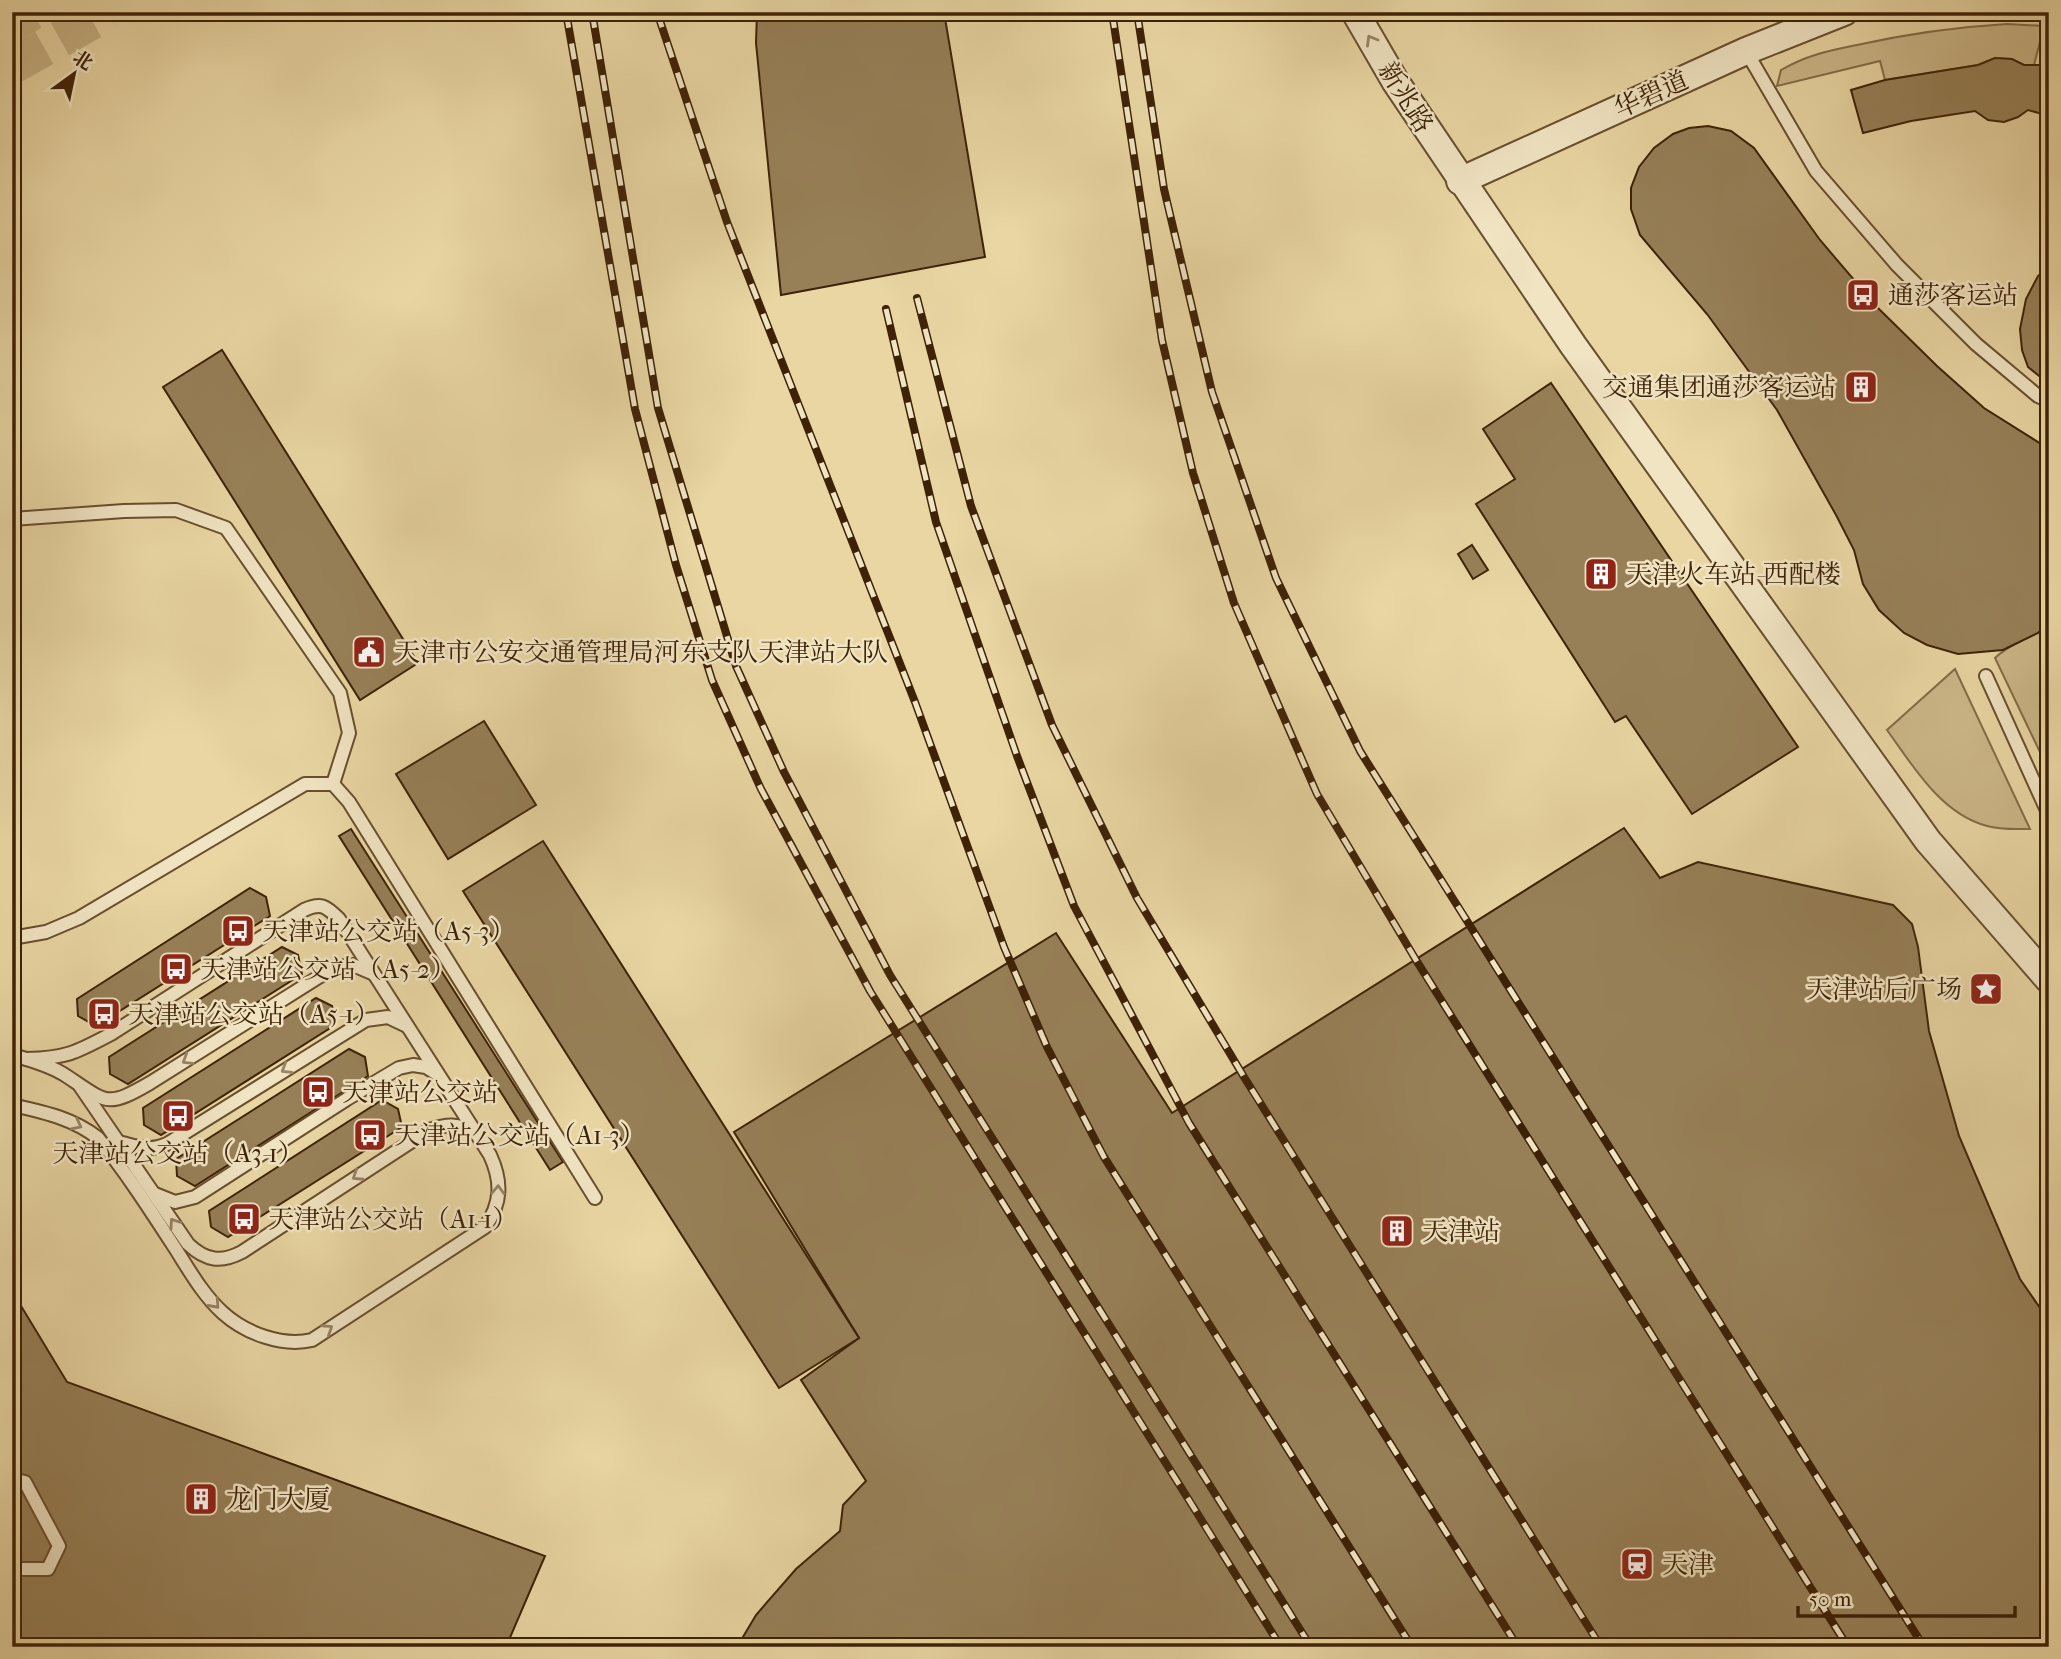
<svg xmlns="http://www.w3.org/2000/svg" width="2061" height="1659" viewBox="0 0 2061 1659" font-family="'IM FELL French Canon','Noto Serif SC',serif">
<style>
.green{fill:#ccb788;stroke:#856c48;stroke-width:2}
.building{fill:#978058;stroke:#3e2207;stroke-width:2}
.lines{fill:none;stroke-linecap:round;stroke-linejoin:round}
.secondary-tunnel{stroke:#c7b284;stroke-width:37;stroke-dasharray:37 18;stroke-linecap:butt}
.service-casing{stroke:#694f2e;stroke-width:16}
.minor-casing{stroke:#694f2e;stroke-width:30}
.service{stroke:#f1e4c3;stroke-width:12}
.minor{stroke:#f1e4c3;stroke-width:26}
.rail-casing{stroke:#3e2207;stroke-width:8}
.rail{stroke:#f1e4c3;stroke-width:5;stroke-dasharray:16;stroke-linecap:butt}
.oneway{stroke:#988365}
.labels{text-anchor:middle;stroke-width:5;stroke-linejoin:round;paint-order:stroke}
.street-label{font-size:26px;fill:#3e2207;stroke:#f1e4c3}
.poi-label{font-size:26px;fill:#3e2207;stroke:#f1e4c3;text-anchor:start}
</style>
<rect width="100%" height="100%" fill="#e9d6a3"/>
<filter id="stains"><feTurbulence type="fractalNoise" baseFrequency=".00286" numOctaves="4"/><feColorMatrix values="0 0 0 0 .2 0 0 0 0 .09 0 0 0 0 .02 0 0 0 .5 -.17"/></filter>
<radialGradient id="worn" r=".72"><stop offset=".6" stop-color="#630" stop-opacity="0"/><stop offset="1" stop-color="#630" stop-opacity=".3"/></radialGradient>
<g class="green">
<path d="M 2007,24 L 2044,26 L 2034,65 L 2024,65 L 2012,59 L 1995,58 L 1978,65 L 1885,80 L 1880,61 L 1777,86 L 1781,70 C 1807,55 1828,51 1857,45 C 1906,34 1956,27 2007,24 Z"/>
<path d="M 2049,622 L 2049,771 L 1995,658 C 2011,642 2033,638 2049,622 Z"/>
<path d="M 1955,669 L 2030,829 C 2016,829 2000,830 1987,826 C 1941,814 1913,766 1887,730 Z"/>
</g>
<g class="building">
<path d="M 757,12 L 944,12 L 985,257 L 781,295 L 756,43 Z"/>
<path d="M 1995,58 L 2012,59 L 2024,65 L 2049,65 L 2049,116 L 2028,110 L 2018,117 L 2004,122 L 1988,120 L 1975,111 L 1911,121 L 1863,133 L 1851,90 L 1885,80 L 1978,65 Z"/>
<path d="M 1708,126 L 1731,131 L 1754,148 L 1820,240 L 1878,308 L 1937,366 L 1984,408 L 2049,449 L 2049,622 L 2038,633 L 2003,650 L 1958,654 L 1927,645 L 1904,633 L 1879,610 L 1863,584 L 1854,550 L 1836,515 L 1777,410 L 1707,314 L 1640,235 L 1631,209 L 1631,188 L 1639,167 L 1654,148 L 1673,134 L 1689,128 Z"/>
<path d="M 2049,266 L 2049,384 L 2028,367 L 2022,350 L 2020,329 L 2026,299 L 2038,276 Z"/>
<path d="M 222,350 L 418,663 L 360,700 L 163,387 Z"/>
<path d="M 1551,383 L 1798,747 L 1692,814 L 1626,716 L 1615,722 L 1476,504 L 1515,479 L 1483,429 Z"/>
<path d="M 1472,545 L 1488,570 L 1473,579 L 1458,554 Z"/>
<path d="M 484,721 L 536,805 L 448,859 L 396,774 Z"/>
<path d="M 1624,828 L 1660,878 L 1698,862 L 1893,905 L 1912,924 L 1918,947 L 1929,1031 L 1959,1136 L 2020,1279 L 2049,1321 L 2049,1647 L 737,1647 L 756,1615 L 796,1569 L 840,1531 L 843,1505 L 866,1481 L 801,1380 L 859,1338 L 734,1132 L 1056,933 L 1172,1113 Z"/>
<path d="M 351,829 L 563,1162 L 550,1170 L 339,836 Z"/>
<path d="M 543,841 L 859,1338 L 779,1388 L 463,891 Z"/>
<path d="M 250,888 L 266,897 L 270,916 L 96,1026 L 78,1016 L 77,999 Z"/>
<path d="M 282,947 L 298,955 L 302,974 L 128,1084 L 110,1074 L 109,1057 Z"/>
<path d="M 316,998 L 332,1006 L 335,1025 L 161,1135 L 144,1125 L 143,1108 Z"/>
<path d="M 349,1049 L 365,1057 L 368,1076 L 195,1186 L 177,1176 L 176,1159 Z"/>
<path d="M 382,1100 L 398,1109 L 402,1127 L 228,1237 L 211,1227 L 209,1211 Z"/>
<path d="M 12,1291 L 67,1382 L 545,1556 L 506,1647 L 12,1647 Z"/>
</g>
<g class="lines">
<g class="secondary-tunnel">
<path d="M 12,24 L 32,12"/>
<path d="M 12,66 L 108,12"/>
</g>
<defs>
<g id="service">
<path d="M 1746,51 L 1816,171 L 1897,265 L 1976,344 L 2038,396 L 2049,401"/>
<path d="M 12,519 L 124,511 L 176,510 L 226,528 L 340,693 L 349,733 L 333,784"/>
<path d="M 1986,676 L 2049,815"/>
<path d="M 12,938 L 46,932 L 79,918 L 305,784 L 333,784 L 349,802 L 595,1198"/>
<path d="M 12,1055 C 31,1060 52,1066 68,1077 C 107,1103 107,1108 150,1083 L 333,968 L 353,965 L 374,974"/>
<path d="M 80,1086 L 188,1244 C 206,1261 221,1263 242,1252 L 429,1130 C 447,1124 458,1123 474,1133"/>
<path d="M 12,1105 C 43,1112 73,1118 98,1138 C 126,1172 151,1211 175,1248 C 189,1270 203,1295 223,1313 C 245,1333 282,1347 312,1340 L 485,1227 C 502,1203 502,1181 490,1155 L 339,919 C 326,906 321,902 304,910 L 111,1034 C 77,1052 67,1058 27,1059"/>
<path d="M 119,1142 C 137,1147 149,1152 167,1144 L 366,1020 L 388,1017 L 407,1026"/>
<path d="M 155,1194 L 175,1202 L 195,1197 L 347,1099 L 399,1068 L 413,1065 L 426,1067 L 437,1074"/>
<path d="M 12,1479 L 25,1482 L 59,1546 L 48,1569 L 12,1569"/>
</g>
<g id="minor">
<path d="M 1355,12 L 1395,81 L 1573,345 L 1928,841 L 2049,980"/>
<path d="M 1460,181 L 1746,51 L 1844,12"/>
</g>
</defs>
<use href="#service" class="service-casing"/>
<use href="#minor" class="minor-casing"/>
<use href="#service" class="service"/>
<use href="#minor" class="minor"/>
<defs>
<g id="rail">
<path d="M 566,12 L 635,409 L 676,565 L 712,680 L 761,789 L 870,991 L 1281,1647"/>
<path d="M 592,12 L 658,408 L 736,666 L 784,772 L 890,975 L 1311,1647"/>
<path d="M 657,12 L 727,222 L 915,702 L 1004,947 L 1047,1047 L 1104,1157 L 1412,1647"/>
<path d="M 1112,12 L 1162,340 L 1193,473 L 1234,603 L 1317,794 L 1416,960 L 1848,1647"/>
<path d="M 1137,12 L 1164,189 L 1212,392 L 1276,578 L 1360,751 L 1924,1647"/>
<path d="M 917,298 L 971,506 L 1052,725 L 1137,898 L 1244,1077 L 1601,1647"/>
<path d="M 886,309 L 936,522 L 1017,756 L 1074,906 L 1189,1123 L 1518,1647"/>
</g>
</defs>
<use href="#rail" class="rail-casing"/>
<use href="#rail" class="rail"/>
</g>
<defs><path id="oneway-chevron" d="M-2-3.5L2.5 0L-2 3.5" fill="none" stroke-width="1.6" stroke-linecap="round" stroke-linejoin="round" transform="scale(1.75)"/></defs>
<g class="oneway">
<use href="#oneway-chevron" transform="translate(1371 40) rotate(-120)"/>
<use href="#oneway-chevron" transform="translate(187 1060) rotate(148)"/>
<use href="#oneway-chevron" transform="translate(286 1069) rotate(148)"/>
<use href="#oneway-chevron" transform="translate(77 1125) rotate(27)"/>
<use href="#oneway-chevron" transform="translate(357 1176) rotate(147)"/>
<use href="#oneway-chevron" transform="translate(498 1190) rotate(-88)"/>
<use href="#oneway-chevron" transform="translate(174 1223) rotate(-124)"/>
<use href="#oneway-chevron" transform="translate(215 1304) rotate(48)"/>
<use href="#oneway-chevron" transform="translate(328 1329) rotate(-33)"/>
</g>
<defs>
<symbol id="bus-square" viewBox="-11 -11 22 22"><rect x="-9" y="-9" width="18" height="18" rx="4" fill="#8f2418" stroke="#f1e4c3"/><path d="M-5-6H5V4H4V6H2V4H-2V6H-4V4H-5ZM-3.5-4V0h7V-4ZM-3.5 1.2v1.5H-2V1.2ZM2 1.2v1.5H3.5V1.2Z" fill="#fff"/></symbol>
<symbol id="building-square" viewBox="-11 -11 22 22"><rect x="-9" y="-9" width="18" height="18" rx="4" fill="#8f2418" stroke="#f1e4c3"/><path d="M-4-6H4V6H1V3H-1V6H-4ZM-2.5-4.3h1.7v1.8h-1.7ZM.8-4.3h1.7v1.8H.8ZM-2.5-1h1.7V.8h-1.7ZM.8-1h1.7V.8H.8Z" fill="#fff"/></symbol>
<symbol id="civic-square" viewBox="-11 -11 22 22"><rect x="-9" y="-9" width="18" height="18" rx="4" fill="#8f2418" stroke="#f1e4c3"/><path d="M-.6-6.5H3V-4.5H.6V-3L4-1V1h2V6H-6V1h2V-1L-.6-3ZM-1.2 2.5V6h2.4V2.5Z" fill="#fff"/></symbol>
<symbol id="sight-square" viewBox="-11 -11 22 22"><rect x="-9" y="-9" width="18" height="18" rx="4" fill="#8f2418" stroke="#f1e4c3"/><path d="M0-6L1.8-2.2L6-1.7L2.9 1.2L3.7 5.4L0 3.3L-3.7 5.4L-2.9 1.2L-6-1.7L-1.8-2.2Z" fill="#fff"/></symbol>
<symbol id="station-square" viewBox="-11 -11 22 22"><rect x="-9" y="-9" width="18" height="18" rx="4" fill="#8f2418" stroke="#f1e4c3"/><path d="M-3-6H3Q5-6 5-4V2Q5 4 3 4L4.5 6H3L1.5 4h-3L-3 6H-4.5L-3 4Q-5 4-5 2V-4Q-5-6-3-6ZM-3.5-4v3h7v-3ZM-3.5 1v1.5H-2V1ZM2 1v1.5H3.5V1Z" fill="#fff"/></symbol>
</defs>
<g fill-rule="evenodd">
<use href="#bus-square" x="1844" y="276" width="38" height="38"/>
<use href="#building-square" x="1842" y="368" width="38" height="38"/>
<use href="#building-square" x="1582" y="555" width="38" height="38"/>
<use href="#civic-square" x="350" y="633" width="38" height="38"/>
<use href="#bus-square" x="219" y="912" width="38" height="38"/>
<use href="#bus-square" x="157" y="950" width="38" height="38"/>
<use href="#sight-square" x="1967" y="970" width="38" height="38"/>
<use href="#bus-square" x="85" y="995" width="38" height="38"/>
<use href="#bus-square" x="299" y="1073" width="38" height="38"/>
<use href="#bus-square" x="159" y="1097" width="38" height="38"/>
<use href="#bus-square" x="351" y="1116" width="38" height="38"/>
<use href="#bus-square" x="225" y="1200" width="38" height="38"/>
<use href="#building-square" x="1378" y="1212" width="38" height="38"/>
<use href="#building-square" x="182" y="1480" width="38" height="38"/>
<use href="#station-square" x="1618" y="1545" width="38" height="38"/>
</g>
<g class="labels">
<g class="street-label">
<text transform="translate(1651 94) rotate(-24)" y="9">华碧道</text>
<text transform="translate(1406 97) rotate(58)" y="9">新兆路</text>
</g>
<g class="poi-label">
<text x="1888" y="304">通莎客运站</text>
<text x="1836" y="396" text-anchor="end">交通集团通莎客运站</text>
<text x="1626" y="583">天津火车站-西配楼</text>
<text x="394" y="661">天津市公安交通管理局河东支队天津站大队</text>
<text x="262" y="940">天津站公交站（A5-3）</text>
<text x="200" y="978">天津站公交站（A5-2）</text>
<text x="1962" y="998" text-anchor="end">天津站后广场</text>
<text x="128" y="1023">天津站公交站（A5-1）</text>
<text x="342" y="1101">天津站公交站</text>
<text x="394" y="1144">天津站公交站（A1-3）</text>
<text x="178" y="1162" text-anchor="middle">天津站公交站（A3-1）</text>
<text x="268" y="1228">天津站公交站（A1-1）</text>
<text x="1422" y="1240">天津站</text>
<text x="226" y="1508">龙门大厦</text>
<text x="1662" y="1573">天津</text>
</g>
</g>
<rect width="2061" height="1659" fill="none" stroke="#e9d6a3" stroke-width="42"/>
<rect x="14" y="14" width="2033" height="1631" fill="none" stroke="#3e2207" stroke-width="3.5"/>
<rect x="21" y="21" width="2019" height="1617" fill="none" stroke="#3e2207" stroke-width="2"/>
<g transform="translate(74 74) rotate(33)" stroke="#f1e4c3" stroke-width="5" paint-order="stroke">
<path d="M0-5L12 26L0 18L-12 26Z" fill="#3e2207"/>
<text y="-10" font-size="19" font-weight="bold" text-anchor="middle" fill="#3e2207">北</text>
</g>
<path d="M1798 1606v10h217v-10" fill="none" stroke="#3e2207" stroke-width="3.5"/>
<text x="1809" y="1606" font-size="21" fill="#3e2207" stroke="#f1e4c3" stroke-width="5" paint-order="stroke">50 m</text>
<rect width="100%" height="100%" filter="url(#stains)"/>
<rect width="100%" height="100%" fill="url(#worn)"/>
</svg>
